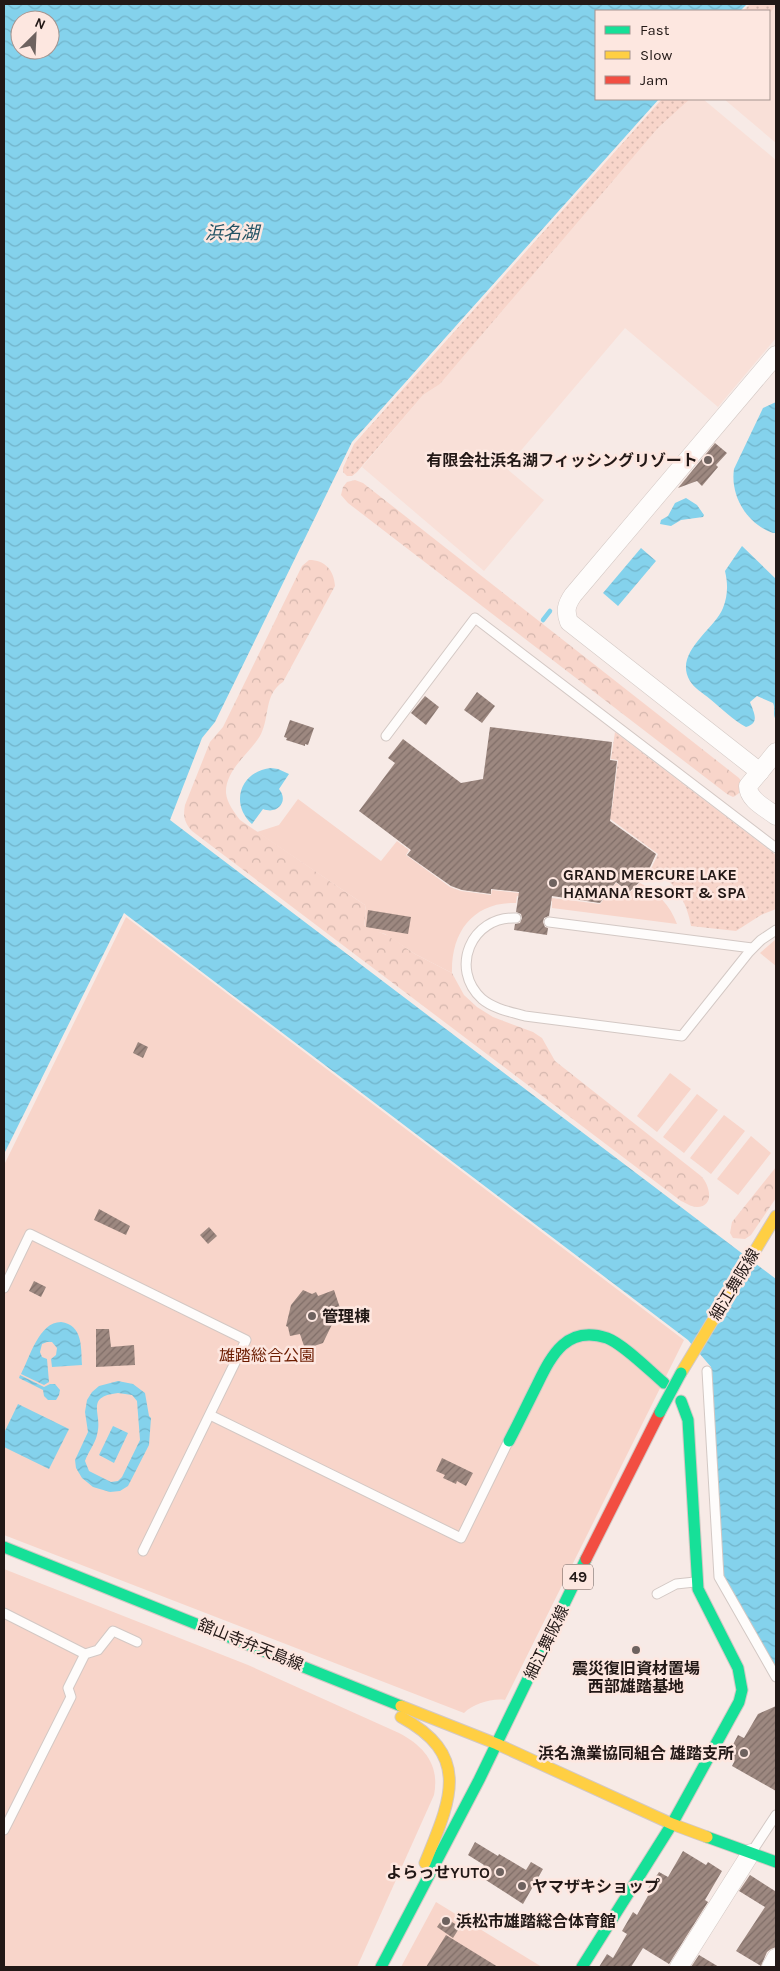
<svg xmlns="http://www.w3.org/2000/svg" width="780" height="1971" viewBox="0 0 780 1971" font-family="Karla,'Noto Sans JP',sans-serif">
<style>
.built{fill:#f9e0d8}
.grass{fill:url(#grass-dots)}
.forest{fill:url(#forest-crowns)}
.green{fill:#f8d5ca}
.water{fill:url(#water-waves);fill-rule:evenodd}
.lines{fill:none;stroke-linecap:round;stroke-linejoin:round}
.stream{stroke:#84d2ec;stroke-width:4.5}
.building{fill:url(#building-hatch)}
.lane-casing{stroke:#d3c8c4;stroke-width:11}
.street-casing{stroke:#d3c8c4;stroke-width:19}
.fast-casing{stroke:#d3c8c4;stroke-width:13}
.slow-casing{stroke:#d3c8c4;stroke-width:13}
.jam-casing{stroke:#d3c8c4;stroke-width:13}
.lane{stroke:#fefcfb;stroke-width:9}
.street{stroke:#fefcfb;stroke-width:18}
.fast{stroke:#16e098;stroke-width:11}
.slow{stroke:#ffcf43;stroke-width:11}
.jam{stroke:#f24e42;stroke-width:11}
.fast-bridge-casing{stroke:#d0cac8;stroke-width:13;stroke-linecap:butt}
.fast-bridge{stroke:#16e098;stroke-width:11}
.poi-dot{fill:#6d625f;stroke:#fde7e0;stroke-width:2}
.labels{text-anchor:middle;stroke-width:5;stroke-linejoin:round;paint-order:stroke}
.shield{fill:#fde7e0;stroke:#645653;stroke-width:1}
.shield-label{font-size:15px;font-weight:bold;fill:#221816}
.poi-label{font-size:16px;font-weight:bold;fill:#221816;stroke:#fde7e0;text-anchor:start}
.street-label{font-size:16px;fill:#221816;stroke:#fde7e0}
.park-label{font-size:16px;fill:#6b1c00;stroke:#fde7e0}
.water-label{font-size:18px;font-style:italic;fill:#235364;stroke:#fde7e0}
</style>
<defs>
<pattern id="grass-dots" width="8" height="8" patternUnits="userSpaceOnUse" patternTransform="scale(1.25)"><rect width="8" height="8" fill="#f8d5ca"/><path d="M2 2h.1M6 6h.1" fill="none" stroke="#d4b6ad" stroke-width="1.8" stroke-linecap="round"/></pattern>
<pattern id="forest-crowns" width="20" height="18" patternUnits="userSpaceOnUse" patternTransform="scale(1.25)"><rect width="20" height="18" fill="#f8d5ca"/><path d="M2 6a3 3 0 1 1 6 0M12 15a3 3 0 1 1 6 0" fill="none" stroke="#d4b6ad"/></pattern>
<pattern id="water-waves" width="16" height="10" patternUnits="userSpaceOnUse" patternTransform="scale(1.25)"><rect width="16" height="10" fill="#84d2ec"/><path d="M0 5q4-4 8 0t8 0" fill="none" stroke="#72b4ca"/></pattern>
<pattern id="building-hatch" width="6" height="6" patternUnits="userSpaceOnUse" patternTransform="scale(1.25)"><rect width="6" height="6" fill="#9d8880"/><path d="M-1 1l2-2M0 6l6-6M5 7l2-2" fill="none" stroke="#806e68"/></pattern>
</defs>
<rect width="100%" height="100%" fill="#f7eae6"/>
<g class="built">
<path d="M 776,6 L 776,143 L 724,99 L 769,99 L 769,14 Z"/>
<path d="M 690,99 L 703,99 L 776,160 L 776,338 L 718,407 L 625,328 L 506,468 L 544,500 L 484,571 L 362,467 L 423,395 L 440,384 L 658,128 Z"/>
</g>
<g class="grass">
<path d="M 750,4 L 776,4 L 776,6 L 769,14 L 769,11 L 743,11 Z"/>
<path d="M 662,99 L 690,99 L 658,128 L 440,384 L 423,395 L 357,472 L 352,476 L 347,476 L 343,472 L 343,468 L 354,444 Z"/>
<path d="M 615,732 L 776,855 L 776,909 L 761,915 L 736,931 L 691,926 C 687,901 674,880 651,869 L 658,854 L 594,807 L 612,809 L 618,760 L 611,759 Z"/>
</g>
<g class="forest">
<path d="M 355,480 L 363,483 L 739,778 C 745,786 742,793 733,797 L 727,794 L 348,503 L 341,495 L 343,487 L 347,482 Z"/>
<path d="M 309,560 C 325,560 334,570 335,586 L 283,682 C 264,694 270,716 261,734 C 251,753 225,769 226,793 C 227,803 234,812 240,820 L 365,905 L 366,911 L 364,926 L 389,936 L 415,954 L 452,973 L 464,995 L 477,1007 L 493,1017 L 533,1032 L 542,1038 L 555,1061 L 701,1176 C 709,1184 716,1206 697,1207 C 691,1207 686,1203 681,1201 L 192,831 C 184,822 183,816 185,805 L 210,742 L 223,727 L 302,566 Z"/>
<path d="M 776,1167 L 776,1198 L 751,1235 L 745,1239 L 733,1238 L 730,1233 L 732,1222 Z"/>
</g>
<g class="green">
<path d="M 298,799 L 381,861 L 397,841 L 409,850 L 406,855 L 450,887 L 461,891 L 491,895 L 492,890 L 527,894 L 526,898 L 517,896 L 516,903 C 473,902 451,932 452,973 L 415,954 L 385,934 L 364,928 L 366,911 L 365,905 L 257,832 L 279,825 Z"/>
<path d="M 616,883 L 629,893 L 640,883 C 657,892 670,905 677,924 L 552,908 L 552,901 L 544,900 L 544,897 L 600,904 Z"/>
<path d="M 126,917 L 684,1340 L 505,1700 C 492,1698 473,1704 464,1713 L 4,1535 L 4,1165 Z"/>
<path d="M 776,939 L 776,966 L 760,953 Z"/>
<path d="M 670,1073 L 691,1089 L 657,1132 L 637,1116 Z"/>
<path d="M 697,1094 L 718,1110 L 684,1153 L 663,1137 Z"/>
<path d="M 724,1115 L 745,1131 L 711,1174 L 690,1158 Z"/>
<path d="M 751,1136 L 771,1153 L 738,1195 L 717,1179 Z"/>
<path d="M 4,1569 L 248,1665 L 399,1733 C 424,1746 440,1765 434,1795 L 357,1967 L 4,1967 Z"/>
<path d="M 436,1902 L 542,1967 L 401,1967 Z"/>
</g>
<g class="water">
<path d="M 4,4 L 747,4 L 740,11 L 596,11 L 596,99 L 659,99 L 352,442 L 215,722 L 202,738 L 170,820 L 776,1279 L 776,1669 L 723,1575 L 711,1367 L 688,1340 L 124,913 L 4,1154 ZM 20,20 L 50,20 L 50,50 L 20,50 Z"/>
<path d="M 776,402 L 776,533 L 773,533 C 747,524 730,496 734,469 L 763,408 Z"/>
<path d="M 686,498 L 697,505 L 704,515 L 703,517 L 681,520 L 671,526 L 660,524 L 661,520 L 668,516 L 675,503 Z"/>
<path d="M 742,546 L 776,579 L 776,720 C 772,714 776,709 773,703 L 757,696 L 750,702 C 753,711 761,723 746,727 C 733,720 721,708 710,699 C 703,693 694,688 690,681 C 673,653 714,630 723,608 C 728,595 728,584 725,571 Z"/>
<path d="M 641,548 L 656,561 L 618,606 L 603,593 Z"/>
<path d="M 271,768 L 278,769 L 289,774 L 279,789 C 289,801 278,815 263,809 L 252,824 C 229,803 241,771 271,768 Z"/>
<path d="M 61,1322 C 83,1325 81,1347 82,1365 L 52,1367 L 51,1359 L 56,1355 L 57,1348 L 52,1342 L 47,1342 L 42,1344 L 40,1352 L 42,1357 L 47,1359 L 49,1382 L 44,1385 L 21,1374 C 30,1357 39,1322 61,1322 Z"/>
<path d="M 20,1375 L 44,1387 L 50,1384 L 55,1384 L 60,1390 L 59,1395 L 56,1400 L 48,1400 L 44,1396 L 43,1390 L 19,1378 Z"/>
<path d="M 118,1381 L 133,1384 L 145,1393 L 149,1416 L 151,1418 L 149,1445 L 128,1486 L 120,1491 L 110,1492 L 93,1487 L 82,1478 L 76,1468 L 75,1460 L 88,1432 L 85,1412 L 87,1400 L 92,1392 L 99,1386 ZM 118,1393 L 132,1395 L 137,1401 L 140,1440 L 122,1477 L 118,1481 L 111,1482 L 89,1471 L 85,1461 C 88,1452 95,1444 97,1435 C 104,1414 83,1397 118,1393 Z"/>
<path d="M 18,1404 L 69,1429 L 49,1469 L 4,1447 L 4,1433 Z"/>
<path d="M 113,1426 L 128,1433 L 114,1463 L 99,1455 Z"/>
</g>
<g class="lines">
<path class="stream" d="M 543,620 L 550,611"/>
</g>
<g class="building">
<path d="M 715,443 L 727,453 L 716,465 L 718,467 L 702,486 L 697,481 L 678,488 Z"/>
<path d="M 477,692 L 495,706 L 482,723 L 464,710 Z"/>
<path d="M 425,696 L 439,707 L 426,725 L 411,713 Z"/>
<path d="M 290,720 L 314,728 L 308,745 L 305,744 L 305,746 L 286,740 L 287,738 L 284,737 Z"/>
<path d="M 490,727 L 612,742 L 610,760 L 617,761 L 610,821 L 656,854 L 646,876 L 629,892 L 616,882 L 600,903 L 552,896 L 549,916 L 544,918 L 543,922 L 545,927 L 548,928 L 547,935 L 514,930 L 515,924 L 520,923 L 522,918 L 521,914 L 516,912 L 519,892 L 491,889 L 491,894 L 462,890 L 451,886 L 407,855 L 411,850 L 359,811 L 395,763 L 388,758 L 403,739 L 461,783 L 483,779 Z"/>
<path d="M 368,910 L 411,917 L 408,934 L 366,927 Z"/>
<path d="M 138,1042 L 148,1047 L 143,1058 L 133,1053 Z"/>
<path d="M 99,1209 L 130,1226 L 126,1235 L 94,1220 Z"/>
<path d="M 209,1227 L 217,1236 L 208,1244 L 200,1235 Z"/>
<path d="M 34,1281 L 46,1287 L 41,1297 L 29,1291 Z"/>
<path d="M 303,1290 L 312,1294 L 316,1292 L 318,1296 L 334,1290 L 340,1308 L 323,1343 L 305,1349 L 300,1334 L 290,1336 L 288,1327 L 286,1326 L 291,1305 Z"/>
<path d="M 96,1329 L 109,1329 L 111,1347 L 134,1345 L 135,1365 L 96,1367 Z"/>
<path d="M 442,1458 L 473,1473 L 466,1486 L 457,1481 L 456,1484 L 443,1478 L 445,1475 L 436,1471 Z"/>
<path d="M 776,1706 L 776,1791 L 732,1766 L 734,1762 L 726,1758 L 738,1735 L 744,1738 L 758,1714 Z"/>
<path d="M 475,1842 L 498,1856 L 499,1854 L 526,1870 L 531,1862 L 543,1869 L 523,1904 L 478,1875 L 484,1865 L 468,1855 Z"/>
<path d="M 683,1851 L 706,1865 L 708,1862 L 722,1871 L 705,1900 L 708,1902 L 669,1964 L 643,1948 L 631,1967 L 599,1967 L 607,1954 L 613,1958 L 627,1934 L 622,1931 L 633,1912 L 637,1915 L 649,1894 L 646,1892 L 659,1872 L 668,1877 Z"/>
<path d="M 750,1875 L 775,1891 L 776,1888 L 776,1947 L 771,1949 L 767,1952 L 761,1966 L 736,1951 L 765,1907 L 739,1891 Z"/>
<path d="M 444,1917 L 460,1927 L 453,1938 L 437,1927 Z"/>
<path d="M 446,1935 L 498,1967 L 426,1967 Z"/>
<path d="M 699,1955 L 719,1967 L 691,1967 Z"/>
</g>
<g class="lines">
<defs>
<g id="lane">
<path d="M 386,736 L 475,618 L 776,848"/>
<path d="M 516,918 C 471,916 449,969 482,999 C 494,1009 511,1012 525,1016 L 682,1036 L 749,952 L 761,940 L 776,930"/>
<path d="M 549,922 L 752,948"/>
<path d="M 4,1288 L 30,1234 L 246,1340 L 143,1551"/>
<path d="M 707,1371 L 719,1577 L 776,1677"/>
<path d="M 210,1415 L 461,1538 L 508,1442"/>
<path d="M 657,1594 L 676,1584 L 695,1582"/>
<path d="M 4,1613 L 85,1654"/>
<path d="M 4,1830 L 71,1697 L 68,1688 L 85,1654 L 98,1650 L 113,1631 L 137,1642"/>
<path d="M 753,1850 L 776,1815"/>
</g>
<g id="street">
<path d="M 776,752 L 748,786 C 748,800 766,808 776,816"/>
<path d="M 760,772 L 569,622 C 565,611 566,605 573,595 L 776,355"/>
<path d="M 679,1967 L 751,1853"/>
<path d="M 771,1967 L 776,1958"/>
</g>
<g id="fast">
<path d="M 509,1441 C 518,1424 526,1407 535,1389 C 550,1359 564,1324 607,1338 C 623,1344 650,1371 664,1383"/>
<path d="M 4,1547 L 401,1706"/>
<path d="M 707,1837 L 776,1862"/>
<path d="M 381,1967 L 479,1780 L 586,1559"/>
<path d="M 582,1967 L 672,1824 L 739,1702 L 742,1690 L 738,1668 L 698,1589 L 688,1420 L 681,1401"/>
</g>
<g id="slow">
<path d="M 681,1373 L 776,1216"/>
<path d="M 401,1706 L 497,1744 L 672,1824 L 707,1837"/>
<path d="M 401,1717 C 473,1756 450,1801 425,1863"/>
</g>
<path id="jam" d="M 586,1559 L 660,1412"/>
</defs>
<use href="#lane" class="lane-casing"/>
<use href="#street" class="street-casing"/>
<use href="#fast" class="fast-casing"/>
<use href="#slow" class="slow-casing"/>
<use href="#jam" class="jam-casing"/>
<use href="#lane" class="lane"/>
<use href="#street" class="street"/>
<use href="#fast" class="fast"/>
<use href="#slow" class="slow"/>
<use href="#jam" class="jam"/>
<defs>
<path id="fast-bridge" d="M 660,1412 L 681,1373"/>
</defs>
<use href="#fast-bridge" class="fast-bridge-casing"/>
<use href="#fast-bridge" class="fast-bridge"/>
</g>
<g class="poi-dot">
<circle cx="708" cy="460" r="5"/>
<circle cx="553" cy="883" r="5"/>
<circle cx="312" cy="1316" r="5"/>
<circle cx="636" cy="1650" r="5"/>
<circle cx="744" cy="1753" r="5"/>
<circle cx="500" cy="1872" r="5"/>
<circle cx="522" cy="1886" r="5"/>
<circle cx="446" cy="1921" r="5"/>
</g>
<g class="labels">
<rect class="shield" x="563" y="1564.5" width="30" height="25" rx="4"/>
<g class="shield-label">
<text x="578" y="1582">49</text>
</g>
<g class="poi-label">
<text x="698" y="466" text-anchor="end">有限会社浜名湖フィッシングリゾート</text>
<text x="563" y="880">GRAND MERCURE LAKE<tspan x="563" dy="18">HAMANA RESORT &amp; SPA</tspan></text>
<text x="322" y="1322">管理棟</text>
<text x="636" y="1674" text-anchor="middle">震災復旧資材置場<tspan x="636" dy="18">西部雄踏基地</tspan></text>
<text x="734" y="1759" text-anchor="end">浜名漁業協同組合 雄踏支所</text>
<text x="490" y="1878" text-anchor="end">よらっせYUTO</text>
<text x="532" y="1892">ヤマザキショップ</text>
<text x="456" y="1927">浜松市雄踏総合体育館</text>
</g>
<g class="street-label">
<text transform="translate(734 1284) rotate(-59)" y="6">細江舞阪線</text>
<text transform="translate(546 1642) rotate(-64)" y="6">細江舞阪線</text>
<text transform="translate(251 1644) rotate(22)" y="6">舘山寺弁天島線</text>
</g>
<g class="park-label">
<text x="267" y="1361">雄踏総合公園</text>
</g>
<g class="water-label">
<text x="232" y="239">浜名湖</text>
</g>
</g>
<rect width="780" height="1971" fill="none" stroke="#221816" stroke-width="10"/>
<rect x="595" y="10" width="175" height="90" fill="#fde7e0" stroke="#a5948f"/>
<rect x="605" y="26" width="25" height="8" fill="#16e098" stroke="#a5948f"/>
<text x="640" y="35" font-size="15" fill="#221816">Fast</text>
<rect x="605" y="51" width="25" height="8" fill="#ffcf43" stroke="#a5948f"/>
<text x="640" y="60" font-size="15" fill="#221816">Slow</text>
<rect x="605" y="76" width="25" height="8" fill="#f24e42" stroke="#a5948f"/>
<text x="640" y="85" font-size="15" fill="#221816">Jam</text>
<g transform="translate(35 35) rotate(24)"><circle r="24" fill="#fde7e0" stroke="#a5948f"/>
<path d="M0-4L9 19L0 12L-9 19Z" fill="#6d625f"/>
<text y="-8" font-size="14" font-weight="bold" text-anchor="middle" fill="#221816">N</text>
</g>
</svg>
